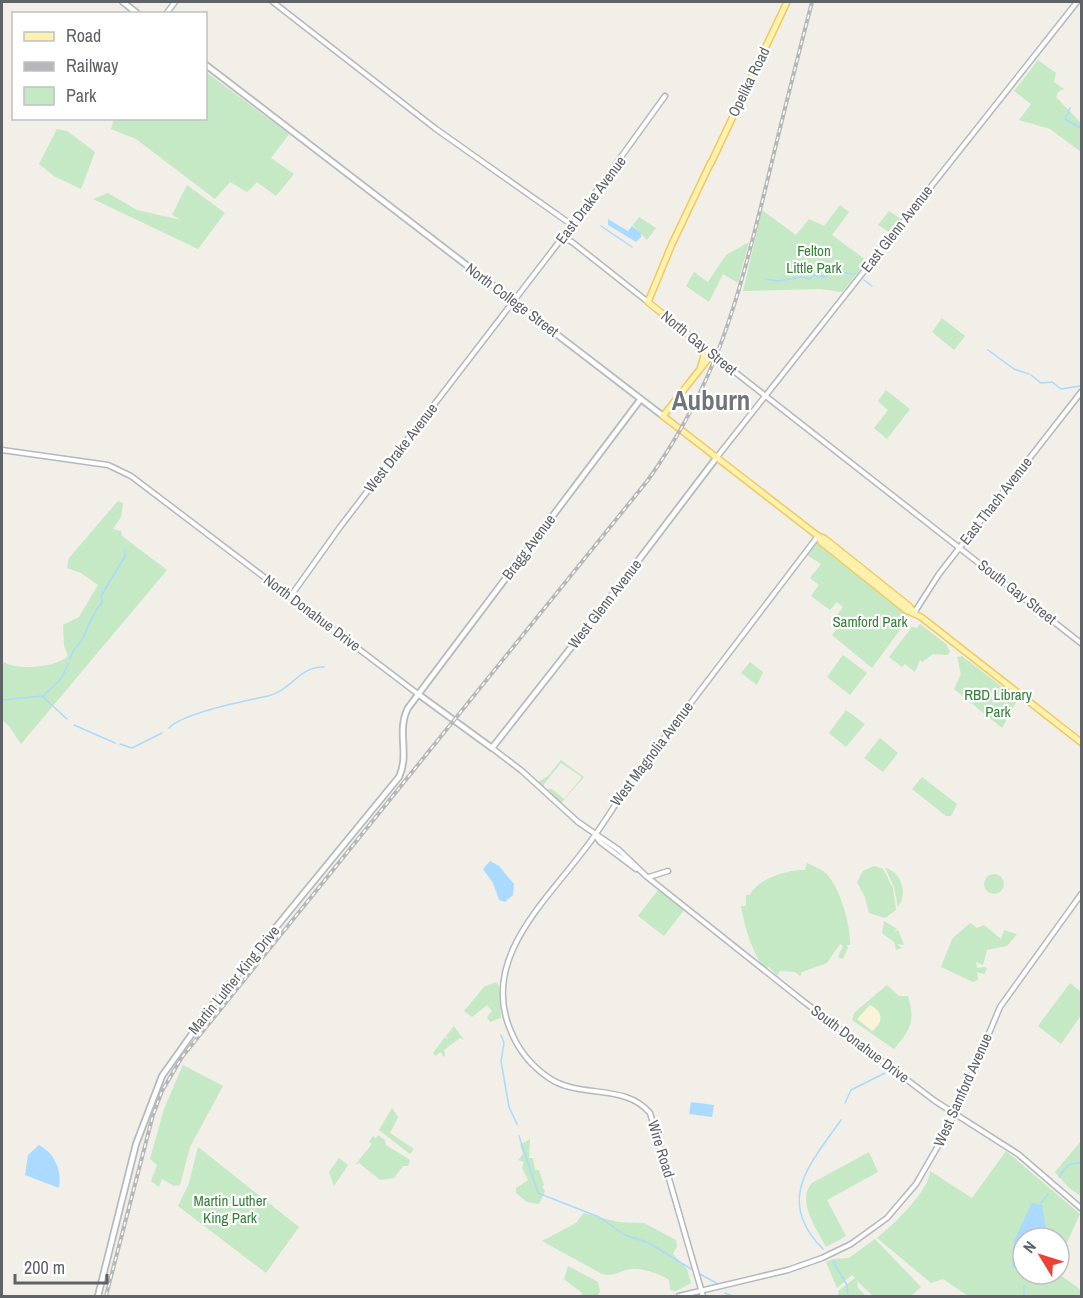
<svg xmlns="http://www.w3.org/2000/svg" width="1083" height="1298" viewBox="0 0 1083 1298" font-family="'Archivo Narrow',sans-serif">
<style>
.green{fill:#c5e8c5}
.sand{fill:#fbf3d9}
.water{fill:#aadaff}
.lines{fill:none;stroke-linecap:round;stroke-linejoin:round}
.stream{stroke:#aadaff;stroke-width:1.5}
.tertiary-casing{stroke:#b5b8bc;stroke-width:7}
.secondary-casing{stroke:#b6babf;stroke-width:8}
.primary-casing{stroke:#f2c960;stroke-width:8}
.tertiary{stroke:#fff;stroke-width:4}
.secondary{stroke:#fff;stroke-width:4.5}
.primary{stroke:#fff2af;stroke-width:5}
.rail-casing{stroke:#b6b7b8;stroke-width:4}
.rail{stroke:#fff;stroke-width:1.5;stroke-dasharray:4.5;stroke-linecap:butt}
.labels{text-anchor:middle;stroke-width:4.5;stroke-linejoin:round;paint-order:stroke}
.street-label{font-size:15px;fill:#5f6368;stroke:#fff}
.park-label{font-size:15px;fill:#348238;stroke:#fff}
.town-label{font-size:27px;font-weight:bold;fill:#70757a;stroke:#fff}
</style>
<rect width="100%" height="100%" fill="#f1efe8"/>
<g class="green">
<path d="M 1038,60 L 1056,73 L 1054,82 L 1064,89 L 1059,91 L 1056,97 L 1081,123 L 1081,152 L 1050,129 L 1019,120 L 1031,104 L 1014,91 Z"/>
<path d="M 206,72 L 289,134 L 271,158 L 294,174 L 276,196 L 257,182 L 247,192 L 230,182 L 215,199 L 136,139 L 111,129 L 114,119 L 206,118 Z"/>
<path d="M 57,129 L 67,131 L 95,152 L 81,189 L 54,176 L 39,164 Z"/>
<path d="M 187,185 L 225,213 L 198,249 L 93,199 L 108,193 L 137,210 L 181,220 L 172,215 Z"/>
<path d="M 840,205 L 849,212 L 832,235 L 867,261 L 842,292 L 820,289 L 743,291 L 762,210 L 796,235 L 809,219 L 824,226 Z"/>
<path d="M 889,211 L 901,219 L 889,232 L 878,225 Z"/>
<path d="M 639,217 L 656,228 L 647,240 L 633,225 Z"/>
<path d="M 749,242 L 738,283 L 723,274 L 709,302 L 686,286 L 694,272 L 708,282 L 726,255 Z"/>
<path d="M 942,318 L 965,336 L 954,350 L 932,332 Z"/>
<path d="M 886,390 L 910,409 L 887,439 L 874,428 L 888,410 L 878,401 Z"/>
<path d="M 118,501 L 123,503 L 121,517 L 113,529 L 121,531 L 122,536 L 167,570 L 21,744 L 9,726 L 2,720 L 2,661 C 15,671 56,668 68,656 L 64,646 L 63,625 L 79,617 L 98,585 L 81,573 L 67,568 L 69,558 Z"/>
<path d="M 816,543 L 819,543 L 908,614 L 902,627 L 872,668 L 832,635 L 841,624 L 834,619 L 843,607 L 837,602 L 830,610 L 811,596 L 819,585 L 810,578 L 821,564 L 807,555 Z"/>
<path d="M 920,624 L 946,644 L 950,652 L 947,655 L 933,654 L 922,662 L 920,660 L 915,672 L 905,664 L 902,667 L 889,657 L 912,627 L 917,628 Z"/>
<path d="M 843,655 L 867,673 L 850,695 L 827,677 Z"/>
<path d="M 962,656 L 1018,699 L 1002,728 L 954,689 L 961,674 L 957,657 Z"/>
<path d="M 750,662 L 763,672 L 757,685 L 741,673 Z"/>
<path d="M 846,710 L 865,724 L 846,747 L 829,733 Z"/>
<path d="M 880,738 L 898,753 L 883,772 L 864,758 Z"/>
<path d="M 561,760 L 584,777 L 561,803 L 547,789 L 552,789 L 564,799 L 582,777 L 561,763 L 544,784 L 544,787 L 538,782 L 548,776 Z"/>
<path d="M 922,777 L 957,804 L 951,816 L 946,816 L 912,789 Z"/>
<path d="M 807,863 C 813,866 820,869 823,871 C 839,882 851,926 850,945 L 847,945 L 848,948 L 843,959 L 838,957 L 843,946 L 840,944 L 827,963 L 802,972 L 800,976 L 795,972 L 780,971 L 777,976 L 769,967 L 764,970 C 752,949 745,930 741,906 L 746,906 L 746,895 L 750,895 C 757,879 789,869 805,870 Z"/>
<path d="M 874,866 L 883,869 L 893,888 L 896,910 L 885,918 L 869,913 L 865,897 L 857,882 L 863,871 Z"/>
<path d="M 885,868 C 900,871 909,892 898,907 L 894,887 Z"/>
<circle cx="994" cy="884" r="10"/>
<path d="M 658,890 L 684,910 L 664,936 L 638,916 Z"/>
<path d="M 884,921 L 897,929 L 893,933 L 898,930 L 904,945 L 897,944 L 902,948 L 896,950 L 894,942 L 882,933 Z"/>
<path d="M 970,923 L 977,928 L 984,925 L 1001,939 L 1004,930 L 1017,934 L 1007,946 L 987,950 L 983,965 L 976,962 L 977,968 L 985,967 L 987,969 L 984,974 L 977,972 L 978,980 L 973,982 L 941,967 L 952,939 Z"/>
<path d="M 496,982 L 499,986 L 501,1018 L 490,1022 L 487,1017 L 492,1011 L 487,1005 L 472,1017 L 464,1011 L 484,987 Z"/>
<path d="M 1070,983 L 1081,992 L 1081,1015 L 1061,1044 L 1038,1026 Z"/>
<path d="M 887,985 L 899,996 L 908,996 C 916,1020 910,1031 894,1049 L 852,1020 L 854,1013 Z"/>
<path d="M 454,1026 L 464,1040 L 460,1038 L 444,1050 L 445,1055 L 443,1057 L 441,1052 L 435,1056 L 433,1053 L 445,1037 L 449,1041 L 446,1036 Z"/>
<path d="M 183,1065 L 223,1086 L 190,1147 L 180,1185 L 174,1186 L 162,1179 L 159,1187 L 151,1181 L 157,1165 L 150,1159 L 164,1109 Z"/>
<path d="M 392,1108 L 398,1117 L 390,1133 L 414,1149 L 410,1154 L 379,1130 Z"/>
<path d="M 378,1135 L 385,1140 L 386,1145 L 410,1160 L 408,1166 L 403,1166 L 394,1178 L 380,1180 L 359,1163 L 355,1165 L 372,1144 L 369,1142 L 373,1136 L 376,1138 Z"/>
<path d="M 530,1139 L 529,1158 L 533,1158 L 535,1170 L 539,1170 L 544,1185 L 542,1187 L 545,1191 L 539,1204 L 527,1202 L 516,1193 L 516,1188 L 528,1180 L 522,1168 L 524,1162 L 518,1160 L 523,1154 L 520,1145 Z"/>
<path d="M 1081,1141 L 1081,1196 L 1069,1188 L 1055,1172 Z"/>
<path d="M 198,1147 L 299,1227 L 266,1273 L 178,1206 L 189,1183 Z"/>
<path d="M 1006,1151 L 1080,1214 L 1059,1260 L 1059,1238 L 1023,1238 L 1023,1274 L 1059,1274 L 1081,1290 L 1081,1296 L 968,1296 L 943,1279 L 931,1283 L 877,1238 C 892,1226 930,1190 930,1171 L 972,1198 Z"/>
<path d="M 869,1152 L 878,1172 L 827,1200 L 846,1236 L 826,1247 C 817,1229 796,1201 812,1183 Z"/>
<path d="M 339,1158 L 348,1165 L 334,1186 L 329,1172 Z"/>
<path d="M 584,1213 L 618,1222 L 644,1223 L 676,1240 L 677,1246 L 673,1254 L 687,1269 L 691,1283 L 676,1291 L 670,1290 L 669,1280 C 660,1274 641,1267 631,1269 C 618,1271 615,1277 602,1274 L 542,1241 L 576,1223 Z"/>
<path d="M 875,1239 L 921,1287 L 911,1296 L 873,1296 L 857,1281 L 858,1288 L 866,1296 L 839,1296 L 838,1291 L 855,1278 L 852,1275 L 837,1288 L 826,1262 L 833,1259 L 849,1258 Z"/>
<path d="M 568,1266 L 598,1282 L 600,1292 L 597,1296 L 581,1296 L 582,1293 L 564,1279 Z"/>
</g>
<path class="sand" d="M 870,1005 C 883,1011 884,1023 872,1031 L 857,1019 Z"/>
<g class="water">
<path d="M 608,219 L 628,231 L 632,226 L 641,233 L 641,237 L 636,242 L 608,225 Z"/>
<path d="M 490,861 L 499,866 L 514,884 L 513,895 L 505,902 L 499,900 L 493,883 L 483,869 Z"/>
<path d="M 691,1102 L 714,1105 L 712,1117 L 689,1114 Z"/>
<path d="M 39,1145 C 55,1154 62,1170 59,1188 L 25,1175 L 28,1155 Z"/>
<path d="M 1032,1203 L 1042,1205 L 1046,1230 L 1039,1238 L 1023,1238 L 1023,1272 L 1012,1267 L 1014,1241 Z"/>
</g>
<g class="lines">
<g class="stream">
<path d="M 1070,108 L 1065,119 L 1082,129"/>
<path d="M 601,226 L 632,247"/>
<path d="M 765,279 L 778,281 L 802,277 L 810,279 L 814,275 L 824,277 L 835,272 L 855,274"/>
<path d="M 864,280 L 872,286"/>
<path d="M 988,350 L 1014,369 L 1029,374"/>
<path d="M 1031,375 L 1041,383 L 1052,382 L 1061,389 L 1080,386"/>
<path d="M 70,659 C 72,649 79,646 83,638 C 89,625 92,615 102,602 L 101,596 L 125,556 L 125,549"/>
<path d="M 43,696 L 61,679 L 68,664"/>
<path d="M 2,700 L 42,696 L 67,719"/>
<path d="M 74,725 L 115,743"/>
<path d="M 169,728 C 182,713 248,700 268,696 C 291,691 299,666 324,667"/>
<path d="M 120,744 L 132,748 L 162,733"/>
<path d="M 501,1035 L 504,1043 L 501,1061 L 509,1107 L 517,1124"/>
<path d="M 845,1103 L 851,1090 L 885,1073"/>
<path d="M 519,1136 L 538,1193 L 599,1217 L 625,1235 L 649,1243 L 691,1269"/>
<path d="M 1059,1177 L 1068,1165 L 1082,1162"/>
<path d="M 1041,1203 L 1048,1194"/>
<path d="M 823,1249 C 775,1201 809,1165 841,1120"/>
<path d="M 833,1261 L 847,1285 L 848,1296"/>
<path d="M 700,1274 L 718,1284"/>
<path d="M 725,1293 L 733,1296"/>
<path d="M 1024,1296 L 1024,1286"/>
</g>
<defs>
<g id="tertiary">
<path d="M 273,2 L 436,129 L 572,225"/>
<path d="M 166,14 L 175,2"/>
<path d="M 563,238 L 572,242 L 648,302"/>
<path d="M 712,354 L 1082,644"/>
<path d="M 2,450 L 108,465 L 131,476 L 418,694"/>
<path d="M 717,457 L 1077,2"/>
<path d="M 290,597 L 340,527 L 569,229 L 665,96"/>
<path d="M 914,613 L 939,574 L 1082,391"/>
<path d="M 492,748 L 522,771 L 578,822 L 619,850 L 646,876 L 803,1001 L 935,1101 L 1018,1154 L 1082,1209"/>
<path d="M 596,836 L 600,842 L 636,869"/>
<path d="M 649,877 L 668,871"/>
<path d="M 679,1296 L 788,1270 L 822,1258 L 851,1244 L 887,1218 L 916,1184 L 938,1146 L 957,1110 L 1000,1007 L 1082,893"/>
<path d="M 703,1296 L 650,1113 C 625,1083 580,1099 549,1078 C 530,1065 518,1050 510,1029 C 481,959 545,902 584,850 C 603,826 617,800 636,775 L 818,536"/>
</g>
<g id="secondary">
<path d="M 123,2 L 138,14"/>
<path d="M 206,65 L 663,416"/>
<path d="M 418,694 L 492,748 L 606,603 L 717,457"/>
<path d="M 98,1296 L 136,1144 L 162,1076 L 214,1003 L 399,777 C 410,754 396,731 408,708 L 640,400"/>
</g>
<g id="primary">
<path d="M 711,162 L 672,244 L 648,302 L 712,354 L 663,416 L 818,536 L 824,538 L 909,606 L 914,613"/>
<path d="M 711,163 L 787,2"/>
<path d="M 701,366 L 704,356 L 701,346"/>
<path d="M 818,536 L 821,542 L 906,610 L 921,617 L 1082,743"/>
</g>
</defs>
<use href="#tertiary" class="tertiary-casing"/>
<use href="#secondary" class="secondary-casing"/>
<use href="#primary" class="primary-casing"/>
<use href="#tertiary" class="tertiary"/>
<use href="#secondary" class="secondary"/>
<use href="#primary" class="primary"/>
<defs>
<path id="rail" d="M 106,1296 L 153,1115 L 162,1091 L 182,1057 L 648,480 C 719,381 739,295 768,178 C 782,119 797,60 812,2"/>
</defs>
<use href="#rail" class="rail-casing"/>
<use href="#rail" class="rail"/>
</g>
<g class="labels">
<g class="street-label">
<text transform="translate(749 82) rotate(-64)" y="5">Opelika Road</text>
<text transform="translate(591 200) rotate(-53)" y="5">East Drake Avenue</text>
<text transform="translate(897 229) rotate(-52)" y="5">East Glenn Avenue</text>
<text transform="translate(512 300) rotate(37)" y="5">North College Street</text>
<text transform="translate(699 343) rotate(39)" y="5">North Gay Street</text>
<text transform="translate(401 448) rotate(-52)" y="5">West Drake Avenue</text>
<text transform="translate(996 501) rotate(-52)" y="5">East Thach Avenue</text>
<text transform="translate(529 547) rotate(-53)" y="5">Bragg Avenue</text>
<text transform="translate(1017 592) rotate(38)" y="5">South Gay Street</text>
<text transform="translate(605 604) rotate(-52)" y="5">West Glenn Avenue</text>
<text transform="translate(312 613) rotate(37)" y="5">North Donahue Drive</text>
<text transform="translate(652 754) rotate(-53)" y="5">West Magnolia Avenue</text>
<text transform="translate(234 980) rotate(-51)" y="5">Martin Luther King Drive</text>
<text transform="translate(860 1044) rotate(37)" y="5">South Donahue Drive</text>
<text transform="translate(963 1090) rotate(-66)" y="5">West Samford Avenue</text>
<text transform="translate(661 1149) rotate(73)" y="5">Wire Road</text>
</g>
<g class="park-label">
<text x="814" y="256">Felton<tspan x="814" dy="17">Little Park</tspan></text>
<text x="870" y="627">Samford Park</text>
<text x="998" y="700">RBD Library<tspan x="998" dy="17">Park</tspan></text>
<text x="230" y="1206">Martin Luther<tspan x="230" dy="17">King Park</tspan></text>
</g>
<g class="town-label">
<text x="711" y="410">Auburn</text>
</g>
</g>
<rect width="1083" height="1298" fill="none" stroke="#5f6368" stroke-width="6"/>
<rect x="12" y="12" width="195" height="108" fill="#ffffff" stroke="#bfc1c3" stroke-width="1.5"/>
<rect x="24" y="32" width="30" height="9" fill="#fff2af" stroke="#bfc1c3" stroke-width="1.5"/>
<text x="66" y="42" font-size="18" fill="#5f6368">Road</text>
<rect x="24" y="62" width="30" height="9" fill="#b6b7b8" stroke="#bfc1c3" stroke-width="1.5"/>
<text x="66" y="72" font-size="18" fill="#5f6368">Railway</text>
<rect x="24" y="87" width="30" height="18" fill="#c5e8c5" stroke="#bfc1c3" stroke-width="1.5"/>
<text x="66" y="102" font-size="18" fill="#5f6368">Park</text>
<g transform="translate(1041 1256) rotate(308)"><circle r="28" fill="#ffffff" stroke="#bfc1c3" stroke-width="1.5"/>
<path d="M0-4.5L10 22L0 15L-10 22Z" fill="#ea4335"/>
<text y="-9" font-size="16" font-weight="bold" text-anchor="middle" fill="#5f6368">N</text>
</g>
<path d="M15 1274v9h92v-9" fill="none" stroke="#5f6368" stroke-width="3"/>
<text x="24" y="1274" font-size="18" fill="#5f6368" stroke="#ffffff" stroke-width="4.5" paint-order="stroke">200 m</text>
</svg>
